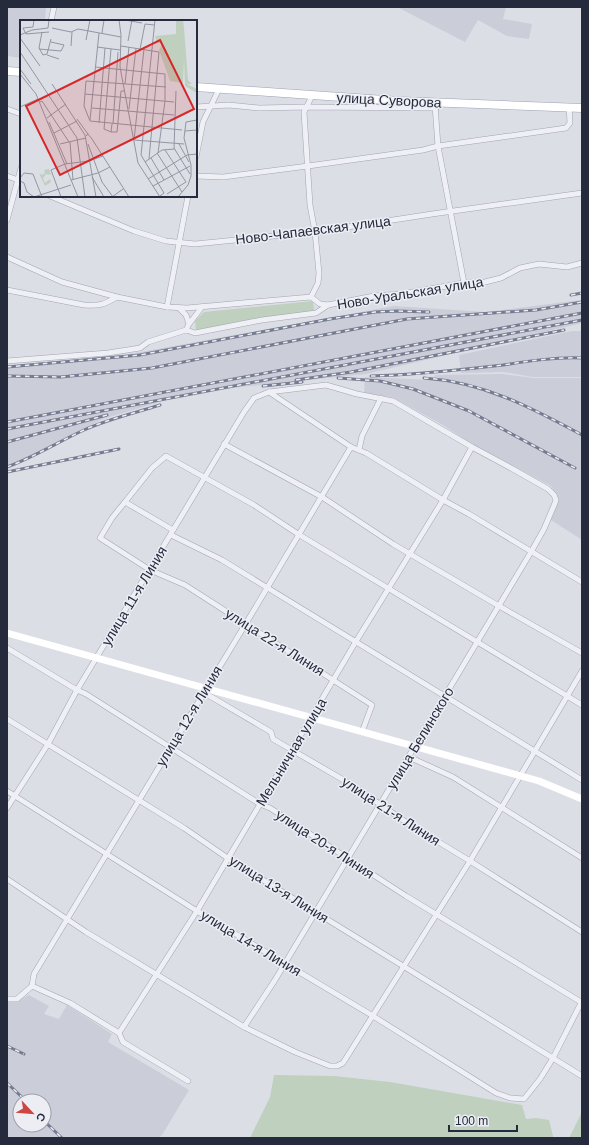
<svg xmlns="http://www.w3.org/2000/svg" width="589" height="1145" viewBox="0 0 589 1145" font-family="Arial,sans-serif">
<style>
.built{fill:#cbcdd8;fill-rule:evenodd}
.green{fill:#bfd0be}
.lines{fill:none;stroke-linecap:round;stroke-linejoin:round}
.street-casing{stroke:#a2a4b0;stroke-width:6}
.primary-casing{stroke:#9ca0b2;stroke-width:9}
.street{stroke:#eff0f5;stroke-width:5}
.secondary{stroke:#fff;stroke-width:7}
.primary{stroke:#fff;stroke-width:8}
.rail-casing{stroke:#767b90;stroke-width:3}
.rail{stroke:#eceef4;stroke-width:1.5;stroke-dasharray:4.5;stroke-linecap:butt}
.labels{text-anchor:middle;stroke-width:3;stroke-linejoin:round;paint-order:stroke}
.street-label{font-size:14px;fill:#262a3d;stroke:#eceef4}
.inset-road{fill:none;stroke:#9396a2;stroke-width:1}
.view{fill:#d62828;fill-opacity:0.15;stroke:#d62828;stroke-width:2}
.inset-edge{fill:none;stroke:#262a3d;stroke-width:2}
</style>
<rect width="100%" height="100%" fill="#dcdee6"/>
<g class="built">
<path d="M 7,7 L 46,7 L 45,21 L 21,21 L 21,58 L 7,56 Z"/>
<path d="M 397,7 L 506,7 L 503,19 L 532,24 L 529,39 L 507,36 L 478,20 L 465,42 Z"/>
<path d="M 581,300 L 582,323 L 366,374 L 193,392 L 103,419 L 7,467 L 7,366 L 130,354 L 394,306 L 485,312 Z"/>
<path d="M 572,331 L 582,331 L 582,377 L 533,377 L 503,372 L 461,373 L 459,355 Z"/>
<path d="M 502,374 L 534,378 L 582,378 L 582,540 L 551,520 L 554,507 L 559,500 L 551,486 L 473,445 L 443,425 L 392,397 L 364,393 L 365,377 L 433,380 L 435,375 Z"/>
<path d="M 29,995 L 49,1006 L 44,1014 L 59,1019 L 67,1005 L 112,1034 L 108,1042 L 189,1090 L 162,1135 L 157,1138 L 7,1138 L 7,1000 L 15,1002 ZM 20,1101 L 44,1101 L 44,1125 L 20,1125 Z"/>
</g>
<g class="green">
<path d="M 313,301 L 314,311 L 250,320 L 196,330 L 195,321 L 204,312 Z"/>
<path d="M 274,1075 L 334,1076 L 390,1082 L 522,1105 L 526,1119 L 536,1118 L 549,1120 L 553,1136 L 553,1138 L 250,1138 L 270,1097 Z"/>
<path d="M 582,1112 L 582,1138 L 569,1138 Z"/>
</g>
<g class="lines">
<defs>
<g id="street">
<path d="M 51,21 L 54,7"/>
<path d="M 435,105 L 438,146 L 464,283"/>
<path d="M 196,107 L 229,105 L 259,108 L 307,107 L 436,108"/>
<path d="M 7,109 L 21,114"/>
<path d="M 196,157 L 203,122 L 219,89"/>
<path d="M 7,176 L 21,181"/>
<path d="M 196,176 L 223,177 L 308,166 L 423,150 L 438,146 L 566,128 L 570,123 L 569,107"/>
<path d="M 50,196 L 134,231 L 166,241 L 195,244 L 315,232 L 432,214 L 582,193"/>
<path d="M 7,220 L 21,168"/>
<path d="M 7,257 L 62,282 L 117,297 L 167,307 L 187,308 L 311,297 L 320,304 L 328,305 L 374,296 L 401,294 L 464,283 L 485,282 L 501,278 L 520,268 L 539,264 L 567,267 L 582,263"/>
<path d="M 7,290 L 84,305 C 100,306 103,305 117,297"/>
<path d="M 311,297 L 318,283 L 319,273 L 315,232 L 310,205 L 304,112 L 312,96"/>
<path d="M 167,307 L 188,196"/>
<path d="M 189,324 L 202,307"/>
<path d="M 186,330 L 195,333 L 262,320 L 316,313 L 328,305"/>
<path d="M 7,361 L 108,353 L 140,348 L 148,342 L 186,330 L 189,324 L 186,315 L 179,308"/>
<path d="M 269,392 L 351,447 L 366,453 L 443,500 L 469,514 L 582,582"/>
<path d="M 224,444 L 322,497 L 393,544 L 499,606 L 582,653"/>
<path d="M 359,450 L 362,436 L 381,398"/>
<path d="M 125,502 L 112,518 L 100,538 L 150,570 L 185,585 L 372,705 L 362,732"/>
<path d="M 173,530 L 125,502 L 152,468 L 166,456 L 254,505 L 298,534 L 582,705"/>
<path d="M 171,535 L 222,560 L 582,780"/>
<path d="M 7,648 L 77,690 L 86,694 L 260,804 L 270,808 L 406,896 L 581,1002"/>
<path d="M 205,689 L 208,695 L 271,732 L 273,739 L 347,782 L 409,824 L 470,861 L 582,932"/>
<path d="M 7,719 L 184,828 L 229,859 L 582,1076"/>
<path d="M 409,757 L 453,777 L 582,858"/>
<path d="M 7,791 L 197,911 L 373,1016 L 496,1093 L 510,1098 L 524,1099 L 540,1079 L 553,1058 L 582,1001"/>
<path d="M 7,808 L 48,744 L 77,690 L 244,412 L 254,398 L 269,392 L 326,385 L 357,394 L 393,401 L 472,447 L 511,468 L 548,489 L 554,495 L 556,500 L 555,503 L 544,529 L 531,552 L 275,980 L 244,1027"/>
<path d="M 7,879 L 86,932 L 244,1027 L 295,1052 L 330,1066 L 337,1066 L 343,1063 L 470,861 L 582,671"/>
<path d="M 32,986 L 34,974 L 254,610 L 351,447"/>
<path d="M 7,999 L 17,999 L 32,986 L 70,1003 L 119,1033 L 123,1042 L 188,1081"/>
<path d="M 119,1033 L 197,911 L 355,643 L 443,500 L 472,447"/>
</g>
<g id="primary">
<path d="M 7,71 L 21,72"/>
<path d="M 196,87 L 399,101 L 582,108"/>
</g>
</defs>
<use href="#street" class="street-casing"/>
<use href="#primary" class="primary-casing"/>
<use href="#street" class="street"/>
<path class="secondary" d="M 7,633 L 539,781 L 582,799"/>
<use href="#primary" class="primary"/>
<defs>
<g id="rail">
<path d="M 571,295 L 582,293"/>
<path d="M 7,367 L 140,355 L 330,319 L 375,312 L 397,311 L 429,312"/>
<path d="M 7,376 L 61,377 L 152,368 L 407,319 L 536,310 L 582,302"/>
<path d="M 371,376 C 415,375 459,370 503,365 C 529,361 555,357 582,358"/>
<path d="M 338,378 L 380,381 L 413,389 L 469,411 L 575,468"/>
<path d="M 424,378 C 483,382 530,407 582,435"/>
<path d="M 296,380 L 351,372 L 564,330"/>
<path d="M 263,386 L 302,382"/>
<path d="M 7,422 L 582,313"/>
<path d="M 7,429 L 582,320"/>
<path d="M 7,442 L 107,415"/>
<path d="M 7,467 C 34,457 58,442 84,430 C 108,419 135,413 160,405"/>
<path d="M 7,472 L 119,449"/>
<path d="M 7,1046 L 24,1054"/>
<path d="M 7,1083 L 26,1101"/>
<path d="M 44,1121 L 62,1138"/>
</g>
</defs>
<use href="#rail" class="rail-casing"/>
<use href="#rail" class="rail"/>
</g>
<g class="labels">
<g class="street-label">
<text transform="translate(389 100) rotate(3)" y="5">улица Суворова</text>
<text transform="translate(313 230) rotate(-7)" y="5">Ново-Чапаевская улица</text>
<text transform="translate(410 293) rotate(-9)" y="5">Ново-Уральская улица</text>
<text transform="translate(134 596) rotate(-59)" y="5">улица 11-я Линия</text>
<text transform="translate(275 642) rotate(32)" y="5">улица 22-я Линия</text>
<text transform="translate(189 716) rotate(-59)" y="5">улица 12-я Линия</text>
<text transform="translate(420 738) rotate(-59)" y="5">улица Белинского</text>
<text transform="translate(291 752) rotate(-59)" y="5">Мельничная улица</text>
<text transform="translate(391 811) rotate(33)" y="5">улица 21-я Линия</text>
<text transform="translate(325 844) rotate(33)" y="5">улица 20-я Линия</text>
<text transform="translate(279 889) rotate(32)" y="5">улица 13-я Линия</text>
<text transform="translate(251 943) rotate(31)" y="5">улица 14-я Линия</text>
</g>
</g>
<g transform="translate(20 20)">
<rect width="177" height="177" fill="#dcdee6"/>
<path d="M 156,0 L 163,0 L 164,8 L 168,60 L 172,64 L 167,64 L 177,69 L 177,73 L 165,66 L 164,39 L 163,63 L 150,61 L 139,30 L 143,23 L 137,23 L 135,16 L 156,14 ZM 29,149 L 31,155 L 26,154 L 23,158 L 25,163 L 30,159 L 31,162 L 25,166 L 19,153 L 22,155 L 25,153 L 24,150 Z" fill="#bfd0be"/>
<path class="inset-road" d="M 99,0 L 101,15 L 100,47 L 118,143 L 140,177M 105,0 L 122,3M 135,0 L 121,135 L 144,173 L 140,176M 3,8 L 6,14 L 29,12M 3,8 L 13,7 L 14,0M 32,8 L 51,12 L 58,9 L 101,17M 22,12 L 19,28 L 23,35 L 27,34 L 31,19M 82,13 L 84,0M 0,15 L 12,10 L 28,8 L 29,0M 0,18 L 20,46M 66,20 L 70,0M 108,21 L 112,0M 51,26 L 52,12M 101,26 L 139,32 L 129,139M 77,27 L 100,30M 19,29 L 41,31 L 44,25 L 31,22M 91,29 L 84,109 L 91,112 L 92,104M 120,29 L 125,4 L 134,5M 124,29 L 114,120 L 164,124M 0,32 L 57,118 L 65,177M 27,35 L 39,39M 75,47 L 145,54 L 145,81 L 138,133M 0,49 L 11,64M 0,54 L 16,74 L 58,177M 32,64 L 65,115 L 76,177M 105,64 L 109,27M 156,71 L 154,128 L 170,154M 65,74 L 154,82M 20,82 L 22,81 L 49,122M 0,87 L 18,79M 72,88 L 154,95M 109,89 L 116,28M 27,98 L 46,84M 57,99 L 68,114M 70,100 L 79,13M 70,101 L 64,86 L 66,61 L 146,67M 70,101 L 162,110M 29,102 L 47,144M 79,103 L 85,28M 93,104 L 98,32M 165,111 L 177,110M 91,112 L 97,112 L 101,71 L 105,71M 34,113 L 57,101M 66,116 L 68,114 L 72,119 L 109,177M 50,122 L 53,160M 40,124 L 66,118M 68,124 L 82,162 L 93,177M 159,124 L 169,142M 145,130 L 166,162 L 147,174M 137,133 L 162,172M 131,138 L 144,160M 125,142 L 142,130 L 155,129M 72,157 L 84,177M 0,158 L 4,153 L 13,154 L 22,177M 128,159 L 167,135 L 177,134M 51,160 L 78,153 L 90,147M 0,161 L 4,163 L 7,172 L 14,177 L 51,165M 133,166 L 170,146M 41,177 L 31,150 L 45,144 L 69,141 L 83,136M 92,177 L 103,169M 158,177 L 168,165 L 171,156 L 171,145 L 164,118 L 166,102 L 177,100"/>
<path class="view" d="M 140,20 L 174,89 L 40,155 L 6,86 Z"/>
<rect width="177" height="177" class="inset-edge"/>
</g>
<rect width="589" height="1145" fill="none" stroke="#262a3d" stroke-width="16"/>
<g transform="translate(32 1113) rotate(116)"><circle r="19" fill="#eceef4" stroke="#9da0ab"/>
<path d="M0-3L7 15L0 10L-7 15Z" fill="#cc4741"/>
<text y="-6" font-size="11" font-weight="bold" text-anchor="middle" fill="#262a3d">С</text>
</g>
<path d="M449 1125v6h68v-6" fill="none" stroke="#262a3d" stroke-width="2"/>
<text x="455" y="1125" font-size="12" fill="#262a3d" stroke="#eceef4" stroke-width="3" paint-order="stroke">100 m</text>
</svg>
